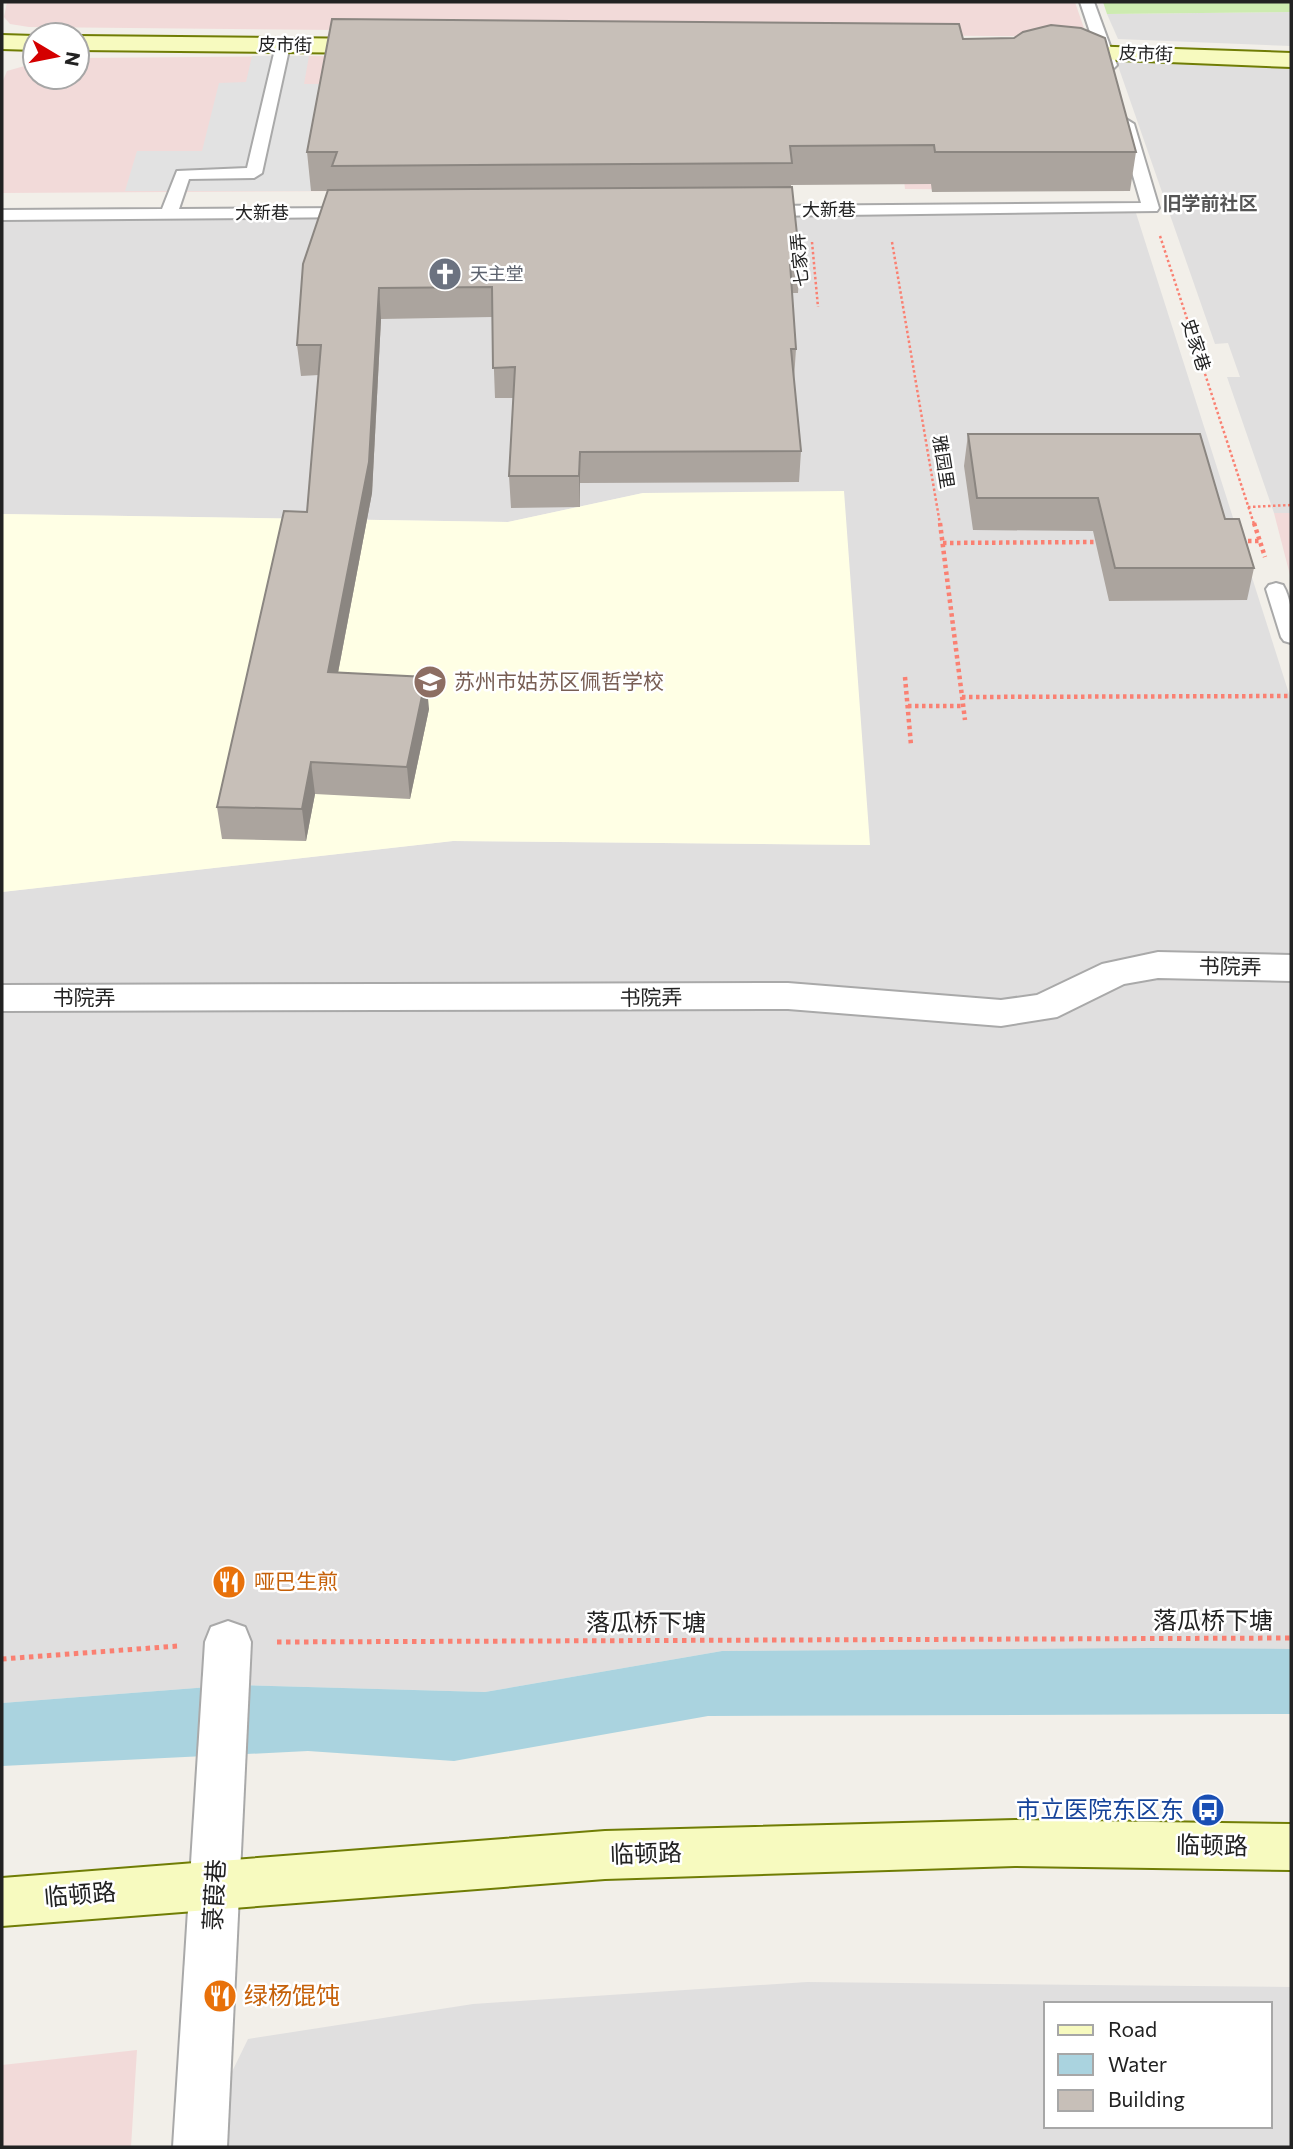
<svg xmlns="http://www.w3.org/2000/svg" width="1293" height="2149" viewBox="0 0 1293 2149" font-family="Commissioner,'Noto Sans SC',sans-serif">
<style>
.residential{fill:#e0dfdf;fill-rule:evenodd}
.commercial{fill:#f2dad9}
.education{fill:#ffffe5}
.grass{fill:#cdebb0}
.parking{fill:#e2e2e2}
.water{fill:#aad3df}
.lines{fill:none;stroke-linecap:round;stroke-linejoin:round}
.lane-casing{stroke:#a9a9a9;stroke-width:4}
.street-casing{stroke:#a9a9a9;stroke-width:4}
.secondary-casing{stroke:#707d05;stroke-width:4}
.path-far2{stroke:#fa8072;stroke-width:2.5;stroke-dasharray:2.5 2.5;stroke-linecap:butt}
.path-far1{stroke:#fa8072;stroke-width:4.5;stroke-dasharray:3.5 3.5;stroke-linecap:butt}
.path{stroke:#fa8072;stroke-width:5;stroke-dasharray:4.5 4.5;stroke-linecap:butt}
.lane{fill:#fff;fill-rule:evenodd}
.street{fill:#fff;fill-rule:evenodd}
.secondary{fill:#f7fabf;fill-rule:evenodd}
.wall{fill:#aba49e}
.shaded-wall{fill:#8b8681}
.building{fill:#c7bfb8;stroke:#8b8681;stroke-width:2}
.labels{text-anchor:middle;stroke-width:5;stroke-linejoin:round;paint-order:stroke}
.far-street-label{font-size:18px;fill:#222;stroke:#fff}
.far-worship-label{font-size:18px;fill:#5b616d;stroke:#fff;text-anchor:start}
.far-neighbourhood-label{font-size:19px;font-weight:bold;fill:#555;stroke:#fff}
.education-label{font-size:21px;fill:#785e54;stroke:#fff;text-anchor:start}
.street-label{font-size:21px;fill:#222;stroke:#fff}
.food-label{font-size:21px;fill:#c56008;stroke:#fff;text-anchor:start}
.near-street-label{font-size:24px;fill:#222;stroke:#fff}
.near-transit-label{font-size:24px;fill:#164399;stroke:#fff;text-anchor:end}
.near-food-label{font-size:24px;fill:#c56008;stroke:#fff;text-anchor:start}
</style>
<rect width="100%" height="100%" fill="#f2efe9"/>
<g class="residential">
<path d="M 1291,12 L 1291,46 L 1118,39 L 1107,14 Z"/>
<path d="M 1116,60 L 1291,67 L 1291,513 L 1274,513 L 1227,377 L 1240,377 L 1228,343 L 1215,344 Z"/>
<path d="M 1136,213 L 1291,700 L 1291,1649 L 722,1651 L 485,1692 L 235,1685 L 2,1703 L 2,892 L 453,841 L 870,845 L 643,493 L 508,522 L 2,514 L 2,221 Z"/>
<path d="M 807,1982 L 1291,1987 L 1291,2147 L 225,2147 L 227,2082 L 248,2039 L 473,2004 ZM 1046,2004 L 1270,2004 L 1270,2126 L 1046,2126 Z"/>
</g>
<g class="commercial">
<path d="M 7,2 L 1075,2 L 1087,37 L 29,27 L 10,24 L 4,17 Z"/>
<path d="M 309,56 L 1093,60 L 1130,191 L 905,189 L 897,118 L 360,191 L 2,193 L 2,83 L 7,71 L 35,63 L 35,77 L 77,77 L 77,58 Z"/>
<path d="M 1274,513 L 1291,513 L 1291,579 Z"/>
<path d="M 137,2050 L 131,2147 L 2,2147 L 2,2065 Z"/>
</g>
<path class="education" d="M 844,491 L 870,845 L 453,841 L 2,892 L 2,514 L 508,522 L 643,493 Z"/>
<path class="grass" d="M 1103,2 L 1291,2 L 1291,12 L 1107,14 Z"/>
<path class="parking" d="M 252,56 L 309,56 L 304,84 L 332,84 L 311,191 L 125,191 L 137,151 L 202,151 L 219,83 L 246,82 Z"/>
<path class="water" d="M 1152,1648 L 1291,1649 L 1291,1714 L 708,1716 L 454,1761 L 308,1751 L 2,1766 L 2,1703 L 235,1685 L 485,1692 L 722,1651 Z"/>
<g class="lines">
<defs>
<g id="lane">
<path d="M 1080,2 L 1094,2 L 1117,65 L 1114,68 L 1109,70 L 1101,65 Z"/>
<path d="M 283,41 L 290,45 L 262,173 L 254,178 L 189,179 L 179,209 L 355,208 L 363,213 L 361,217 L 2,220 L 2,210 L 162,209 L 177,171 L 247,168 L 276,45 Z"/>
<path d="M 1126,119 L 1134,124 L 1159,208 L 1157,211 L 762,216 L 754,211 L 762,206 L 1141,203 L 1118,124 Z"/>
<path d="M 1276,583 L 1283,585 C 1293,602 1292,624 1291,643 L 1284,641 L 1281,637 L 1266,589 L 1269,585 Z"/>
</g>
<g id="street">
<path d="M 1158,952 L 1291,955 L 1291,981 L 1158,978 L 1124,984 L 1057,1017 L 1001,1026 L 788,1009 L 2,1011 L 2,985 L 788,983 L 1001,1000 L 1037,995 L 1102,964 Z"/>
<path d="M 228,1621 L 245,1627 L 251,1642 L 227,2147 L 173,2147 L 205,1642 L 211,1627 Z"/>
</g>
<g id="secondary">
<path d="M 2,35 L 35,36 L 35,50 L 2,49 Z"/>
<path d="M 77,36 L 379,39 L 387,41 L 391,46 L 387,51 L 379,53 L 77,50 Z"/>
<path d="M 1055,45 L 1291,53 L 1291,67 L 1047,57 L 1043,52 L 1047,47 Z"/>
<path d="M 1015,1820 L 1291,1824 L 1291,1870 L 1015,1866 L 605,1879 L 2,1926 L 2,1878 L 605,1831 Z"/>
</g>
</defs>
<use href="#lane" class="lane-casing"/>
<use href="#street" class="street-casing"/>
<use href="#secondary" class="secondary-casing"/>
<g class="path-far2">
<path d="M 1160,236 L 1254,524"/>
<path d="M 812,242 L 818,307"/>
<path d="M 892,242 L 940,524"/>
<path d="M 1248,507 L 1291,505"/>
</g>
<g class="path-far1">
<path d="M 940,523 L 965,720"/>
<path d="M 1254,523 L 1265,557"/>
<path d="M 1241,541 L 1259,541"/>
<path d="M 943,543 L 1099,542"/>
<path d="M 905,677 L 911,745"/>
<path d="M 962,697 L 1291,696"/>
<path d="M 908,706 L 963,706"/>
</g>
<g class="path">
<path d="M 277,1642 L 1291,1638"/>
<path d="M 2,1659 L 178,1646"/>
</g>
<use href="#lane" class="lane"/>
<use href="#street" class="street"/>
<use href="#secondary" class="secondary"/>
</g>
<g class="wall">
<path d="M 963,39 L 1136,152 L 1130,191 L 932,192 L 931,184 L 791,185 L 800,263 L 798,293 L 792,293 L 796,349 L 794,379 L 801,451 L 799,482 L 580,483 L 580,507 L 511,508 L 509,476 L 513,398 L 495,398 L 492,317 L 381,319 L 372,493 L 338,673 L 429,709 L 410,799 L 315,794 L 306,841 L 222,839 L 217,807 L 307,512 L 319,375 L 301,376 L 297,345 L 328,191 L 311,191 L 307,152 Z"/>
<path d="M 968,434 L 1225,519 L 1254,568 L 1247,600 L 1109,601 L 1093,531 L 973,530 L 964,466 Z"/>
</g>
<g class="shaded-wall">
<path d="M 379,288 L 381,319 L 372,493 L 332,704 L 328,672 Z"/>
<path d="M 580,452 L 580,507 L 579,476 Z"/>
<path d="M 426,677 L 429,709 L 410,799 L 407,767 Z"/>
<path d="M 311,762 L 315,794 L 306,841 L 302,809 Z"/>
</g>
<g class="building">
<path d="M 332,19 L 959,24 L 963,39 L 1014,38 L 1023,32 L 1051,25 L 1081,28 L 1105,38 L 1136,152 L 935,152 L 934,145 L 790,146 L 792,163 L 332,166 L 337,152 L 307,152 Z"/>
<path d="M 792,187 L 800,263 L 790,263 L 796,349 L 791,349 L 801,451 L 580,452 L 579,476 L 509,476 L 515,367 L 493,368 L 492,287 L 379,288 L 369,462 L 328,672 L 426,677 L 407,767 L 311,762 L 302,809 L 217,807 L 284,511 L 307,512 L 321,345 L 297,345 L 303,264 L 328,190 Z"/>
<path d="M 968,434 L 1200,434 L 1225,519 L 1239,519 L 1254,568 L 1115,568 L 1098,498 L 977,498 Z"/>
</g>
<defs>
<symbol id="church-disc" viewBox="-11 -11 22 22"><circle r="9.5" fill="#6b7280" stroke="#fff"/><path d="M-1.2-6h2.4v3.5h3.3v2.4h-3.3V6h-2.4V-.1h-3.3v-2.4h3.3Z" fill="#fff"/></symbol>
<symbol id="school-disc" viewBox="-11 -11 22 22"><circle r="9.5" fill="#8d6e63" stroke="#fff"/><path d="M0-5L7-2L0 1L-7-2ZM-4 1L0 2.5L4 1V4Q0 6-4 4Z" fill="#fff"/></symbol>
<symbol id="restaurant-disc" viewBox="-11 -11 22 22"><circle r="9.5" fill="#e8710a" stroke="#fff"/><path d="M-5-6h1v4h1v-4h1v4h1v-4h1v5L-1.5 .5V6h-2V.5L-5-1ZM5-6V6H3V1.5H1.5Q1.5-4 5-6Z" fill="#fff"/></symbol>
<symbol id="bus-disc" viewBox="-11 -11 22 22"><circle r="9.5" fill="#1a4fb4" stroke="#fff"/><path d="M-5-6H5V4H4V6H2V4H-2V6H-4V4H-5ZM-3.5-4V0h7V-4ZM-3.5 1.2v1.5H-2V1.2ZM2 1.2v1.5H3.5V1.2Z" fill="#fff"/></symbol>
</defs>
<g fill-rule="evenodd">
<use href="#church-disc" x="426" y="255" width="38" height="38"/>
<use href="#school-disc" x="411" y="663" width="38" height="38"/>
<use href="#restaurant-disc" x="210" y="1563" width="38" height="38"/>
<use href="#bus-disc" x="1189" y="1791" width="38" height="38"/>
<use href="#restaurant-disc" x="201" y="1977" width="38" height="38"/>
</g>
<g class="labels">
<g class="far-street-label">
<text transform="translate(285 45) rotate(1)" y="6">皮市街</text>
<text transform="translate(1146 54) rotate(2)" y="6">皮市街</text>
<text x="829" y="216">大新巷</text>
<text x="262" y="219">大新巷</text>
<text transform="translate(800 260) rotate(-95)" y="6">七家弄</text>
<text transform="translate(1196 345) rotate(72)" y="6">史家巷</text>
<text transform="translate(943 462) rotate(81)" y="6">雅园里</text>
</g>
<g class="far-worship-label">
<text x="470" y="280">天主堂</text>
</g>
<g class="far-neighbourhood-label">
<text x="1210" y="210">旧学前社区</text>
</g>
<g class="education-label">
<text x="454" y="689">苏州市姑苏区佩哲学校</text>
</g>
<g class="street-label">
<text transform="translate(1230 967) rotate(1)" y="7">书院弄</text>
<text x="84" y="1005">书院弄</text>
<text transform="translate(651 998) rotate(-1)" y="7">书院弄</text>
</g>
<g class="food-label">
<text x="254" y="1589">哑巴生煎</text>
</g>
<g class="near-street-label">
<text x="1213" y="1629">落瓜桥下塘</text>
<text x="646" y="1631">落瓜桥下塘</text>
<text transform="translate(1212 1846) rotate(1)" y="8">临顿路</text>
<text transform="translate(646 1854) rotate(-2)" y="8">临顿路</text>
<text transform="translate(80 1895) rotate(-5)" y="8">临顿路</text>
<text transform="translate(215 1895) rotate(-87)" y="8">菉葭巷</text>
</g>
<g class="near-transit-label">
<text x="1184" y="1818">市立医院东区东</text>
</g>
<g class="near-food-label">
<text x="244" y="2004">绿杨馄饨</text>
</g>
</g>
<rect width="1293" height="2149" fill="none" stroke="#222222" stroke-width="7"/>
<rect x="1044" y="2002" width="228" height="126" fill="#ffffff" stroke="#a7a7a7" stroke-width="2"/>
<rect x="1058" y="2025" width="35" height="10" fill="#f7fabf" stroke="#a7a7a7" stroke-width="2"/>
<text x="1108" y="2037" font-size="21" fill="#222222">Road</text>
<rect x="1058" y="2054" width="35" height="21" fill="#aad3df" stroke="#a7a7a7" stroke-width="2"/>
<text x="1108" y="2072" font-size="21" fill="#222222">Water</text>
<rect x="1058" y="2090" width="35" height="21" fill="#c7bfb8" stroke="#a7a7a7" stroke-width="2"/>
<text x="1108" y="2107" font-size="21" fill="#222222">Building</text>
<g transform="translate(56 56) rotate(100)"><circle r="33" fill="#ffffff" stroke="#a7a7a7" stroke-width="2"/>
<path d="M0-5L12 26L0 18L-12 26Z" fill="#d40000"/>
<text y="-10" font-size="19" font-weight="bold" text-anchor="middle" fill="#222222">N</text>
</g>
</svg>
